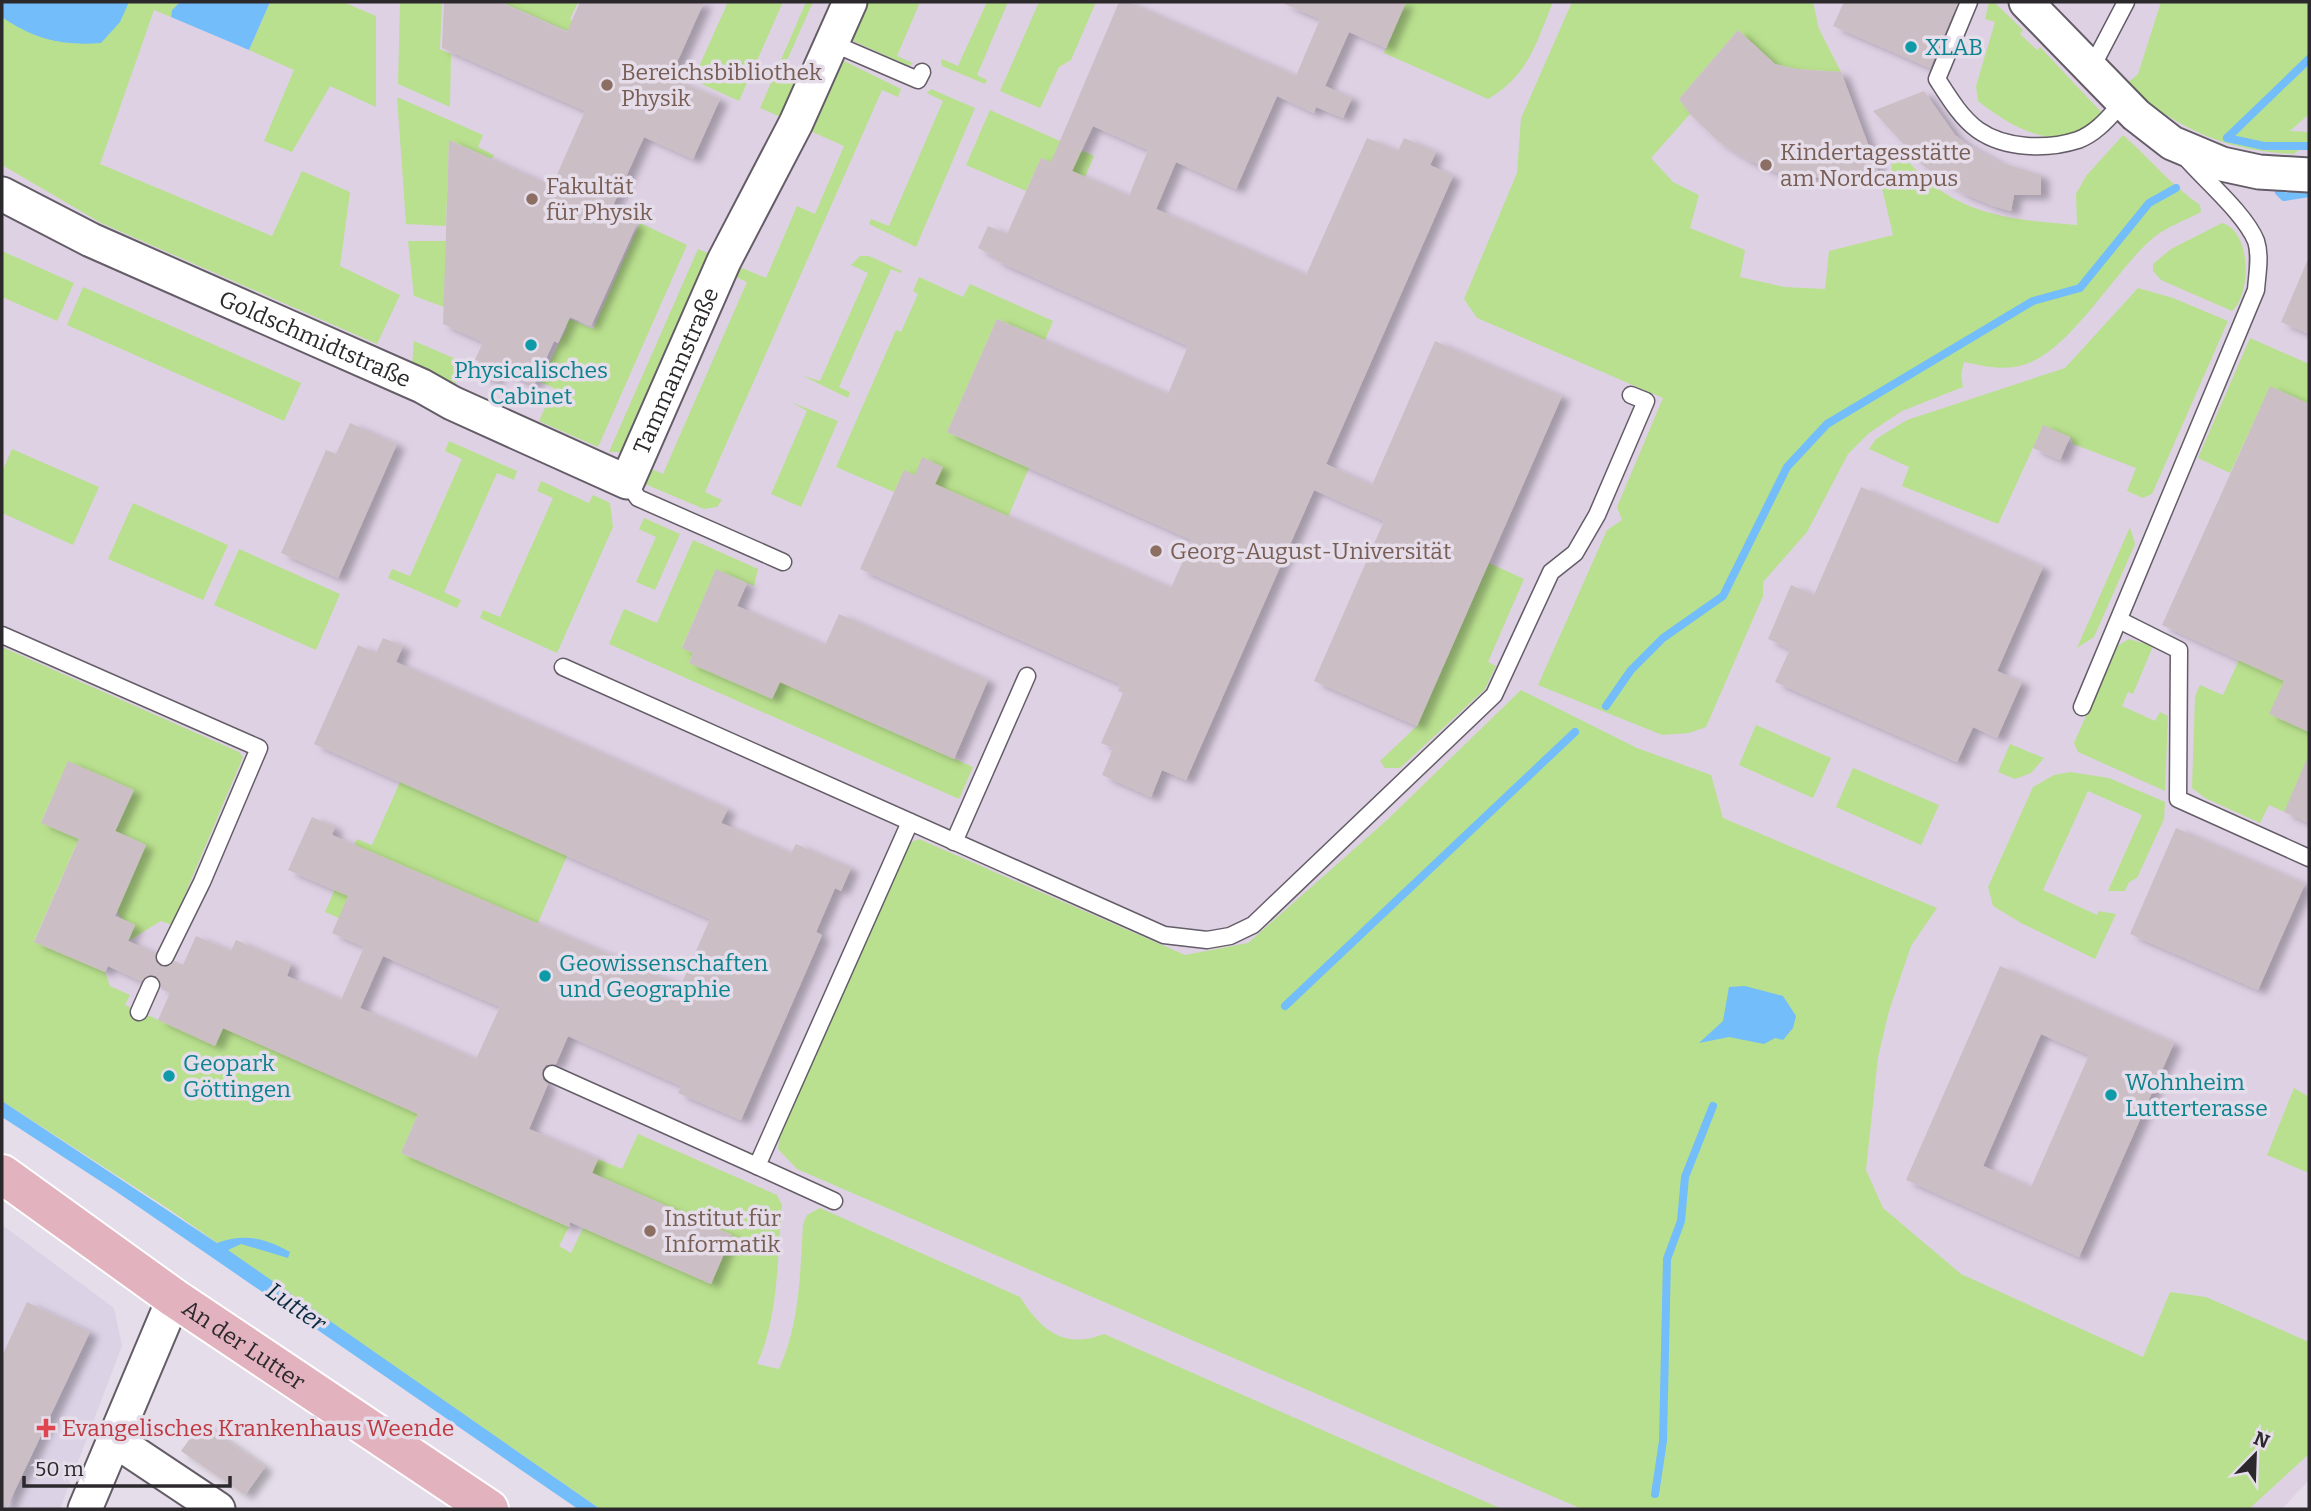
<svg xmlns="http://www.w3.org/2000/svg" width="2311" height="1511" viewBox="0 0 2311 1511" font-family="Bitter,serif">
<style>
.built{fill:#ded1e4}
.medical{fill:#dcd2e6}
.green{fill:#b9e08e}
.water{fill:#72bdfa}
.lines{fill:none;stroke-linecap:round;stroke-linejoin:round}
.stream{stroke:#72bdfa;stroke-width:8}
.building{fill:#ccbec5;fill-rule:evenodd;filter:url(#shadow)}
.service-casing{stroke:#645d67;stroke-width:19}
.minor-casing{stroke:#645d67;stroke-width:37}
.primary-casing{stroke:#fff;stroke-width:42}
.service{stroke:#fff;stroke-width:16}
.minor{stroke:#fff;stroke-width:33}
.primary{stroke:#e3b2bf;stroke-width:38}
.culture-dot{fill:#0f9aa8;stroke:#e5dde9;stroke-width:2.5}
.education-dot{fill:#8d6e63;stroke:#e5dde9;stroke-width:2.5}
.health-dot{fill:#e0444e;stroke:#e5dde9;stroke-width:2.5}
.labels{text-anchor:middle;stroke-width:7;stroke-linejoin:round;paint-order:stroke}
.culture-label{font-size:23px;fill:#0d838f;stroke:#e5dde9;text-anchor:start}
.education-label{font-size:23px;fill:#785e54;stroke:#e5dde9;text-anchor:start}
.street-label{font-size:23px;fill:#2c292d;stroke:#e5dde9}
.health-label{font-size:23px;fill:#be3a42;stroke:#e5dde9;text-anchor:start}
.water-label{font-size:24px;font-style:italic;fill:#0c2c44;stroke:#e5dde9}
</style>
<defs>
<filter id="shadow"><feDropShadow dx="8" dy="4.5" stdDeviation="3.5" flood-color="#0004"/></filter>
</defs>
<rect width="100%" height="100%" fill="#e5dde9"/>
<path class="built" d="M 2,2 L 2309,2 L 2309,1480 L 2282,1509 L 600,1509 L 167,1208 L 2,1101 Z"/>
<path class="medical" d="M 2,1225 L 114,1308 L 122,1346 L 60,1509 L 2,1509 Z"/>
<g class="green">
<path d="M 2,2 L 180,2 L 172,10 L 171,17 L 154,10 L 100,164 L 272,236 L 302,171 L 350,192 L 340,266 L 400,295 L 377,344 L 101,223 L 2,165 Z"/>
<path d="M 270,2 L 343,2 L 376,16 L 376,107 L 330,86 L 292,152 L 264,141 L 294,70 L 249,50 Z"/>
<path d="M 400,2 L 442,2 L 440,49 L 451,54 L 450,107 L 398,84 Z"/>
<path d="M 501,2 L 578,2 L 570,19 L 621,42 L 617,53 Z"/>
<path d="M 728,2 L 783,2 L 739,101 L 693,80 Z"/>
<path d="M 806,2 L 813,2 L 784,67 L 802,75 L 783,118 L 760,108 Z"/>
<path d="M 862,2 L 920,2 L 897,56 L 913,63 L 909,66 L 851,40 Z"/>
<path d="M 987,2 L 1008,2 L 977,75 L 987,80 L 985,84 L 942,66 L 941,62 L 942,59 L 958,66 Z"/>
<path d="M 1039,2 L 1096,2 L 1071,60 L 1059,67 L 1040,108 L 1000,91 Z"/>
<path d="M 1406,2 L 1553,2 C 1536,43 1529,75 1488,99 L 1384,53 Z"/>
<path d="M 1572,2 L 1813,2 L 1819,29 L 1841,72 L 1796,69 L 1775,64 L 1738,30 L 1679,99 L 1690,114 L 1651,158 L 1673,182 L 1699,195 L 1690,228 L 1745,250 L 1740,277 L 1784,287 L 1825,289 L 1829,251 L 1893,235 L 1878,171 L 1892,173 L 1891,153 L 1899,150 C 1948,214 2002,219 2077,225 L 2076,194 L 2086,176 L 2123,135 C 2149,158 2171,185 2200,205 L 2201,212 C 2186,220 2166,227 2153,238 C 2115,270 2070,352 2023,365 C 2003,371 1984,366 1964,362 L 1961,375 L 1963,387 L 1902,411 L 1869,433 L 1848,454 L 1807,532 L 1763,582 L 1763,596 L 1706,727 L 1689,733 L 1662,735 L 1538,685 L 1607,530 L 1622,520 L 1617,507 L 1663,398 L 1477,318 L 1464,299 L 1517,173 L 1521,118 Z"/>
<path d="M 1989,2 L 1994,2 L 2023,30 L 2020,34 L 2037,50 L 2040,47 L 2104,115 C 2098,120 2091,128 2083,132 C 2049,150 2004,122 1978,101 L 1976,86 L 1995,22 L 1985,19 Z"/>
<path d="M 2161,2 L 2309,2 L 2309,114 L 2290,131 L 2309,132 L 2309,141 L 2294,154 C 2224,151 2178,128 2125,85 L 2138,74 Z"/>
<path d="M 842,60 L 901,89 L 898,97 L 882,90 L 705,492 L 722,500 L 717,507 L 704,509 L 645,484 L 642,478 L 647,467 L 663,474 L 747,282 L 731,275 L 735,265 L 766,278 L 797,206 L 815,214 L 844,146 L 806,129 Z"/>
<path d="M 931,89 L 975,108 L 916,247 L 869,224 L 871,219 L 889,226 L 943,101 L 927,93 Z"/>
<path d="M 397,97 L 483,135 L 478,147 L 494,155 L 492,159 L 449,140 L 446,226 L 406,224 Z"/>
<path d="M 990,110 L 1094,156 L 1085,177 L 1041,158 L 1026,191 L 966,165 Z"/>
<path d="M 640,223 L 687,245 L 598,447 L 539,421 L 554,388 L 540,382 L 567,327 L 562,325 L 566,317 L 593,329 Z"/>
<path d="M 2222,223 C 2251,231 2252,293 2232,311 L 2161,280 L 2153,271 L 2153,264 L 2171,249 Z"/>
<path d="M 408,241 L 446,241 L 444,307 L 414,296 Z"/>
<path d="M 698,249 L 712,255 L 628,446 L 621,452 L 609,452 Z"/>
<path d="M 2,251 L 74,283 L 57,321 L 2,297 Z"/>
<path d="M 860,256 L 869,256 L 902,271 L 901,273 L 891,269 L 839,387 L 850,392 L 848,398 L 803,376 L 820,381 L 868,273 L 851,265 Z"/>
<path d="M 919,277 L 963,297 L 970,284 L 1053,321 L 1045,340 L 997,319 L 947,432 L 1029,468 L 1008,517 L 904,471 L 894,492 L 836,467 L 896,330 L 901,332 L 918,294 L 913,291 Z"/>
<path d="M 83,287 L 301,383 L 284,421 L 67,325 Z"/>
<path d="M 2138,288 L 2173,298 L 2228,321 L 2152,494 L 2143,498 L 2127,491 L 2136,468 L 2073,444 L 2070,437 L 2043,426 L 1998,524 L 1902,486 L 1909,467 L 1869,449 L 1876,439 L 1907,420 L 2065,368 Z"/>
<path d="M 2250,338 L 2309,364 L 2309,404 L 2270,387 L 2230,473 L 2198,458 Z"/>
<path d="M 414,341 L 465,363 L 455,385 L 412,366 Z"/>
<path d="M 791,402 L 838,421 L 801,507 L 771,494 L 807,411 Z"/>
<path d="M 449,441 L 517,471 L 514,480 L 497,473 L 444,592 L 461,600 L 457,608 L 388,578 L 392,569 L 410,576 L 462,459 L 445,451 Z"/>
<path d="M 12,449 L 99,487 L 73,545 L 2,513 L 2,472 Z"/>
<path d="M 541,481 L 589,503 L 593,495 L 610,503 L 613,527 L 557,653 L 480,618 L 483,610 L 500,617 L 553,498 L 537,491 Z"/>
<path d="M 133,503 L 228,545 L 203,600 L 108,559 Z"/>
<path d="M 644,518 L 680,534 L 655,590 L 636,582 L 656,537 L 639,529 Z"/>
<path d="M 2130,527 L 2135,544 L 2094,637 L 2077,648 Z"/>
<path d="M 693,540 L 758,569 L 754,586 L 716,570 L 682,647 L 693,653 L 689,663 L 780,682 L 973,767 L 959,799 L 609,644 L 624,609 L 657,623 Z"/>
<path d="M 239,549 L 340,594 L 316,650 L 214,605 Z"/>
<path d="M 1489,563 L 1524,579 L 1488,662 L 1496,666 L 1485,689 L 1400,768 L 1385,768 L 1380,761 L 1417,726 Z"/>
<path d="M 2293,579 L 2309,587 L 2309,641 L 2270,713 L 2309,732 L 2309,823 L 2269,805 L 2260,823 L 2205,798 L 2192,788 L 2195,696 L 2200,685 L 2223,695 L 2239,660 Z"/>
<path d="M 2129,639 L 2153,646 L 2133,694 L 2128,692 L 2122,706 L 2155,721 L 2160,712 L 2168,716 L 2165,791 L 2078,752 L 2074,743 L 2117,646 Z"/>
<path d="M 2,647 L 239,752 L 243,757 L 172,925 L 161,921 L 128,941 L 135,925 L 121,918 L 117,911 L 146,845 L 122,834 L 114,835 L 133,790 L 68,762 L 41,822 L 84,841 L 76,845 L 34,941 L 105,972 L 110,986 L 130,995 L 125,1005 L 215,1045 L 223,1028 L 418,1114 L 401,1153 L 569,1227 L 559,1246 L 571,1253 L 583,1228 L 711,1284 L 732,1235 L 592,1173 L 598,1159 L 622,1169 L 638,1134 L 777,1195 L 782,1205 C 777,1258 779,1316 757,1364 L 779,1369 C 800,1323 800,1274 803,1224 L 807,1215 L 820,1208 L 1020,1297 C 1041,1330 1064,1350 1104,1334 L 1502,1509 L 600,1509 L 167,1208 L 2,1101 Z"/>
<path d="M 1521,690 L 1637,748 L 1711,775 L 1723,818 L 1937,908 L 1911,946 L 1889,1011 L 1878,1057 L 1866,1170 L 1883,1208 L 1961,1274 L 2143,1357 L 2170,1292 L 2206,1297 L 2309,1342 L 2309,1454 L 2249,1509 L 1582,1509 L 797,1169 L 778,1149 L 780,1134 L 907,844 L 919,839 L 1185,955 L 1248,943 L 1387,820 Z"/>
<path d="M 1756,725 L 1831,758 L 1813,798 L 1739,765 Z"/>
<path d="M 2010,744 L 2044,758 L 2031,773 L 2015,779 L 1998,772 Z"/>
<path d="M 1853,768 L 1939,805 L 1921,845 L 1836,807 Z"/>
<path d="M 2070,772 L 2109,778 L 2165,802 L 2164,819 L 2137,878 L 2129,882 L 2125,891 L 2108,891 L 2142,815 L 2088,791 L 2043,890 L 2097,915 L 2099,911 L 2116,914 L 2095,959 L 2021,923 L 1993,906 L 1988,887 L 2033,787 L 2054,775 Z"/>
<path d="M 400,782 L 567,856 L 536,927 L 339,918 L 325,912 L 357,839 L 372,845 Z"/>
<path d="M 2294,1088 L 2309,1097 L 2309,1173 L 2267,1155 Z"/>
</g>
<g class="water">
<path d="M 2,2 L 129,2 L 120,22 L 101,43 C 63,46 33,39 2,17 Z"/>
<path d="M 180,2 L 270,2 L 249,50 L 171,17 L 172,10 Z"/>
<path d="M 1745,986 L 1783,996 L 1796,1016 L 1793,1028 L 1783,1040 L 1775,1038 L 1764,1044 L 1729,1037 L 1699,1043 L 1723,1021 L 1729,987 Z"/>
<path d="M 2,1101 L 217,1243 C 244,1233 265,1238 290,1252 L 288,1258 L 241,1244 L 228,1250 L 600,1509 L 578,1509 L 114,1190 L 2,1117 Z"/>
</g>
<g class="lines">
<g class="stream">
<path d="M 2227,138 L 2309,59"/>
<path d="M 2227,138 L 2264,146 L 2309,146"/>
<path d="M 2279,192 L 2284,197 L 2309,193"/>
<path d="M 1606,706 L 1631,670 L 1663,638 L 1723,596 L 1787,467 L 1827,424 L 2033,301 L 2080,288 L 2149,203 L 2176,188"/>
<path d="M 1285,1006 L 1575,732"/>
<path d="M 1655,1494 L 1663,1441 L 1667,1259 L 1681,1221 L 1685,1177 L 1713,1106"/>
</g>
</g>
<g class="building">
<path d="M 444,2 L 499,2 L 567,32 L 580,2 L 704,2 L 670,78 L 720,99 L 693,159 L 644,137 L 610,212 L 637,224 L 591,326 L 570,317 L 558,343 L 554,341 L 534,385 L 499,370 L 495,381 L 475,372 L 479,361 L 475,360 L 483,342 L 443,324 L 449,140 L 552,186 L 585,111 L 442,48 Z"/>
<path d="M 1119,2 L 1128,2 L 1296,76 L 1320,19 L 1280,2 L 1406,2 L 1386,48 L 1349,32 L 1325,86 L 1352,98 L 1343,118 L 1316,107 L 1314,113 L 1277,96 L 1236,189 L 1176,162 L 1156,209 L 1306,275 L 1367,138 L 1398,151 L 1404,138 L 1436,152 L 1430,165 L 1453,176 L 1326,464 L 1372,485 L 1435,341 L 1562,396 L 1417,726 L 1314,681 L 1384,521 L 1314,490 L 1186,780 L 1162,770 L 1151,797 L 1102,775 L 1113,748 L 1101,743 L 1123,693 L 1118,691 L 1120,684 L 860,569 L 904,470 L 915,475 L 922,457 L 943,467 L 935,484 L 1171,588 L 1192,540 L 947,432 L 997,319 L 1168,394 L 1188,346 L 995,260 L 997,258 L 978,248 L 988,226 L 1007,234 L 1041,158 L 1051,162 ZM 1093,126 L 1148,150 L 1129,196 L 1072,171 Z"/>
<path d="M 1844,2 L 1958,2 L 1930,68 L 1833,26 Z"/>
<path d="M 1738,30 L 1775,64 L 1796,69 L 1841,72 L 1878,171 L 1847,177 L 1814,178 L 1778,173 L 1746,159 L 1719,142 L 1690,114 L 1679,99 Z"/>
<path d="M 1924,91 L 1955,135 L 1968,145 L 1999,162 L 2041,175 L 2041,195 L 2014,195 L 2011,211 L 1993,206 L 1962,193 L 1924,166 L 1873,111 Z"/>
<path d="M 2309,257 L 2309,334 L 2281,322 Z"/>
<path d="M 2270,386 L 2309,404 L 2309,732 L 2269,714 L 2284,681 L 2162,625 Z"/>
<path d="M 350,423 L 397,444 L 338,578 L 281,553 L 326,450 L 336,454 Z"/>
<path d="M 2043,425 L 2070,437 L 2060,460 L 2033,448 Z"/>
<path d="M 1861,487 L 2043,567 L 1997,671 L 2022,682 L 1997,738 L 1973,727 L 1957,762 L 1775,682 L 1790,649 L 1768,639 L 1791,585 L 1814,595 Z"/>
<path d="M 716,569 L 747,583 L 737,606 L 825,645 L 839,614 L 988,680 L 954,759 L 780,682 L 772,699 L 689,663 L 693,653 L 682,648 Z"/>
<path d="M 383,638 L 403,646 L 396,662 L 728,809 L 721,823 L 791,853 L 796,844 L 851,868 L 841,891 L 835,888 L 816,932 L 822,935 L 741,1120 L 678,1093 L 681,1086 L 568,1036 L 556,1064 L 546,1065 L 542,1070 L 543,1080 L 548,1084 L 529,1129 L 598,1159 L 592,1173 L 732,1235 L 711,1284 L 570,1222 L 569,1227 L 401,1153 L 418,1114 L 223,1028 L 215,1046 L 158,1020 L 170,993 L 161,989 L 161,983 L 156,976 L 149,975 L 141,981 L 108,966 L 105,972 L 34,942 L 79,839 L 41,823 L 68,761 L 134,790 L 115,831 L 146,845 L 115,916 L 135,925 L 128,941 L 155,953 L 156,962 L 161,967 L 170,966 L 175,961 L 183,965 L 196,936 L 231,951 L 236,940 L 291,964 L 287,976 L 341,1000 L 364,947 L 332,933 L 348,896 L 288,870 L 312,817 L 335,827 L 332,835 L 681,985 L 710,919 L 314,744 L 358,645 L 376,653 ZM 383,956 L 500,1007 L 476,1059 L 360,1008 Z"/>
<path d="M 2309,754 L 2309,823 L 2284,812 Z"/>
<path d="M 2176,828 L 2305,884 L 2258,990 L 2130,934 Z"/>
<path d="M 2000,966 L 2174,1043 L 2079,1257 L 1906,1180 ZM 2041,1034 L 2089,1055 L 2031,1187 L 1983,1166 Z"/>
<path d="M 27,1302 L 90,1332 L 6,1509 L 2,1509 L 2,1356 Z"/>
<path d="M 201,1423 L 265,1467 L 245,1495 L 181,1451 Z"/>
</g>
<g class="lines">
<defs>
<g id="service">
<path d="M 1969,2 L 1937,79 C 1948,96 1961,118 1978,130 C 2005,149 2047,150 2078,140 C 2097,133 2110,116 2123,102"/>
<path d="M 832,43 L 918,80 L 922,72"/>
<path d="M 2092,67 L 2126,2"/>
<path d="M 627,482 L 638,498 L 783,562"/>
<path d="M 2119,620 L 2179,650 L 2178,799 L 2309,858"/>
<path d="M 2,635 L 259,748 L 202,882 L 165,957"/>
<path d="M 563,667 L 1164,935 L 1207,940 L 1230,936 L 1253,925 L 1494,695 L 1551,572 L 1575,553 L 1597,515 L 1646,401 L 1631,395"/>
<path d="M 2082,707 L 2256,290 C 2257,275 2261,256 2256,241 C 2245,214 2206,181 2186,158"/>
<path d="M 954,842 L 1027,676"/>
<path d="M 139,1012 L 151,985"/>
<path d="M 552,1074 L 757,1166"/>
<path d="M 834,1201 L 757,1166 L 910,822"/>
</g>
<g id="minor">
<path d="M 2026,2 L 2136,115 L 2172,143 L 2222,164 L 2259,172 L 2309,175"/>
<path id="s1" d="M 2,194 L 91,240 L 422,386 L 452,403 L 627,482 L 724,261 L 796,123 L 850,2"/>
<path d="M 113,1439 L 218,1509"/>
<path d="M 85,1509 L 174,1298"/>
</g>
<g id="primary">
<path id="s2" d="M 2,1174 L 174,1298 L 489,1509"/>
</g>
</defs>
<use href="#service" class="service-casing"/>
<use href="#minor" class="minor-casing"/>
<use href="#primary" class="primary-casing"/>
<use href="#service" class="service"/>
<use href="#minor" class="minor"/>
<use href="#primary" class="primary"/>
</g>
<g class="culture-dot">
<circle cx="1911" cy="47" r="7"/>
<circle cx="531" cy="345" r="7"/>
<circle cx="545" cy="976" r="7"/>
<circle cx="169" cy="1076" r="7"/>
<circle cx="2111" cy="1095" r="7"/>
</g>
<g class="education-dot">
<circle cx="607" cy="85" r="7"/>
<circle cx="1766" cy="165" r="7"/>
<circle cx="532" cy="199" r="7"/>
<circle cx="1156" cy="551" r="7"/>
<circle cx="650" cy="1231" r="7"/>
</g>
<path class="health-dot" d="M42.5 1417.5h7v7h7v7h-7v7h-7v-7h-7v-7h7z"/>
<g class="labels">
<g class="culture-label">
<text x="1925" y="55">XLAB</text>
<text x="531" y="378" text-anchor="middle">Physicalisches<tspan x="531" dy="26">Cabinet</tspan></text>
<text x="559" y="971">Geowissenschaften<tspan x="559" dy="26">und Geographie</tspan></text>
<text x="183" y="1071">Geopark<tspan x="183" dy="26">Göttingen</tspan></text>
<text x="2125" y="1090">Wohnheim<tspan x="2125" dy="26">Lutterterasse</tspan></text>
</g>
<g class="education-label">
<text x="621" y="80">Bereichsbibliothek<tspan x="621" dy="26">Physik</tspan></text>
<text x="1780" y="160">Kindertagesstätte<tspan x="1780" dy="26">am Nordcampus</tspan></text>
<text x="546" y="194">Fakultät<tspan x="546" dy="26">für Physik</tspan></text>
<text x="1170" y="559">Georg-August-Universität</text>
<text x="664" y="1226">Institut für<tspan x="664" dy="26">Informatik</tspan></text>
</g>
<g class="street-label">
<text dy="8" stroke="none"><textPath href="#s1" startOffset="345">Goldschmidtstraße</textPath></text>
<text dy="8" stroke="none"><textPath href="#s1" startOffset="810">Tammannstraße</textPath></text>
<text dy="8" stroke="none"><textPath href="#s2" startOffset="296">An der Lutter</textPath></text>
</g>
<g class="health-label">
<text x="62" y="1436">Evangelisches Krankenhaus Weende</text>
</g>
<g class="water-label">
<text transform="translate(296 1307) rotate(35)" y="8">Lutter</text>
</g>
</g>
<rect width="2311" height="1511" fill="none" stroke="#2c292d" stroke-width="7"/>
<g transform="translate(2255 1455) rotate(23)" stroke="#e5dde9" stroke-width="5" paint-order="stroke">
<path d="M0-5L12 26L0 18L-12 26Z" fill="#2c292d"/>
<text y="-10" font-size="19" font-weight="bold" text-anchor="middle" fill="#2c292d">N</text>
</g>
<path d="M24 1476v10h206v-10" fill="none" stroke="#2c292d" stroke-width="3.5"/>
<text x="35" y="1476" font-size="21" fill="#2c292d" stroke="#e5dde9" stroke-width="5" paint-order="stroke">50 m</text>
</svg>
